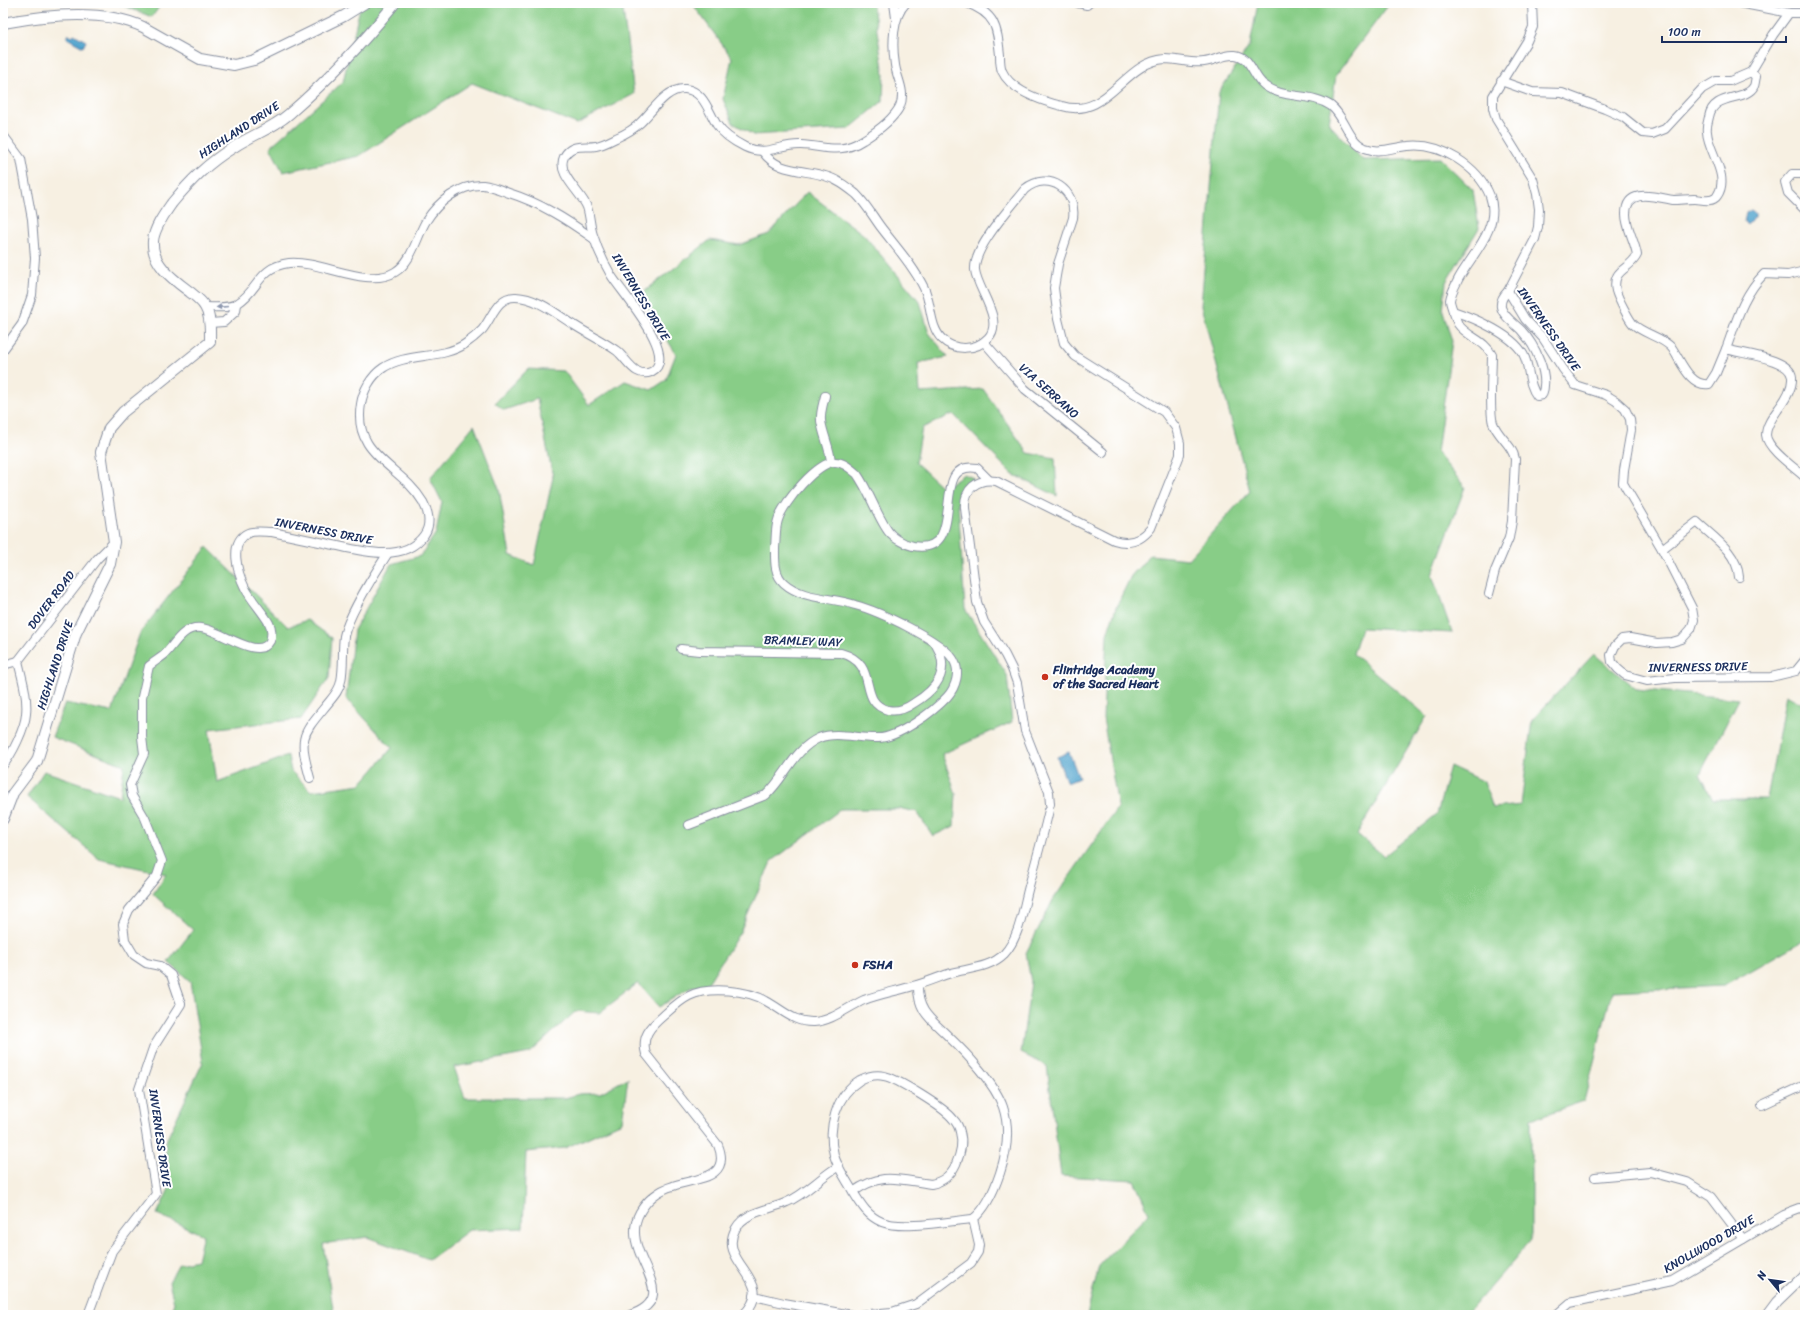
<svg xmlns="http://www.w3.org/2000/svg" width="1808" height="1318" viewBox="0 0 1808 1318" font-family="Sriracha,sans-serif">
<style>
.green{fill:#88cd87;stroke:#527e72}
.water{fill:#53a5ce;stroke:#376a96}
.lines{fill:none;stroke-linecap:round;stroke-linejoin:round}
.minor-casing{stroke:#8990a0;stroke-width:10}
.tertiary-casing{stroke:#8990a0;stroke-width:12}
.minor{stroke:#fff;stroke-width:8}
.tertiary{stroke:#fff;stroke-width:10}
.oneway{fill:#8d97ae}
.poi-dot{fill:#c8321e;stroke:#fff;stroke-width:1.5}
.labels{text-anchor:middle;stroke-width:4;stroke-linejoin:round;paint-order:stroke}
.street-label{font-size:12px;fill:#1b2f5e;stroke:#fff}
.poi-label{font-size:12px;font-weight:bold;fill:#1b2f5e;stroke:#fff;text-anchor:start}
</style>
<rect width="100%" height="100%" fill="#fff"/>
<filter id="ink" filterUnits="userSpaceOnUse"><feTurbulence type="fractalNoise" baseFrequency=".025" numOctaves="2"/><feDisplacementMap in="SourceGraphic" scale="8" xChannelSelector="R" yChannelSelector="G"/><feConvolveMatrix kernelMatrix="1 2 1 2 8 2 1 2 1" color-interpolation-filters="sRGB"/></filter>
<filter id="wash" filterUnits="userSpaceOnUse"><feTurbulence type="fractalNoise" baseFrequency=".012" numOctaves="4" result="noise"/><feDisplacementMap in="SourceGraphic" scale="16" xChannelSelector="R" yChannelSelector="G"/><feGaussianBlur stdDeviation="0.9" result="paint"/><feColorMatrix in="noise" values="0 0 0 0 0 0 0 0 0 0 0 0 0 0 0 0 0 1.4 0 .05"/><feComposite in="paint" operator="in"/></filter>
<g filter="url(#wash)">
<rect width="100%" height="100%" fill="#f7f0e2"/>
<g class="green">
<path d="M 116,3 L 162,3 L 152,17 Z"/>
<path d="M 361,3 L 622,3 L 634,94 L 577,124 L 472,83 L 359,156 L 283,172 L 270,147 L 343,82 Z"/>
<path d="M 692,3 L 867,3 L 873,6 L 884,74 L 883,101 L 849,129 L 753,135 L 733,123 L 723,99 L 732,58 Z"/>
<path d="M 1258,3 L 1390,3 L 1336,75 L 1329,124 L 1363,160 L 1440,158 L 1473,190 L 1479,228 L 1446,282 L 1443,311 L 1452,341 L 1437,453 L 1465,487 L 1432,575 L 1452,633 L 1361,628 L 1353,654 L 1427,716 L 1357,834 L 1384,856 L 1437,814 L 1450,766 L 1484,782 L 1493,808 L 1521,805 L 1532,720 L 1594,654 L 1636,689 L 1739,699 L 1700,774 L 1713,799 L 1767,799 L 1786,695 L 1805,705 L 1805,940 L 1724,986 L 1612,991 L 1584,1101 L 1531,1119 L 1531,1240 L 1466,1315 L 1087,1315 L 1099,1266 L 1149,1213 L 1134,1180 L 1061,1176 L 1047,1066 L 1021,1053 L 1031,982 L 1026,953 L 1053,900 L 1118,807 L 1103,718 L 1107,634 L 1117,605 L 1131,576 L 1150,555 L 1188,559 L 1250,491 L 1201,306 L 1219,92 L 1250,45 Z"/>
<path d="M 807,192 L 864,235 L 920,302 L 929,333 L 948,357 L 918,363 L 920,393 L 983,389 L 1028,453 L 1055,458 L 1057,496 L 1012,474 L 953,414 L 922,428 L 916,463 L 943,488 L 964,474 L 973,478 L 958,502 L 965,609 L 1007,675 L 1012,722 L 942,754 L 956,794 L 954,826 L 933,836 L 917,812 L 902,809 L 841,809 L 771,862 L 740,932 L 706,986 L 690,988 L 659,1007 L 638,983 L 599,1013 L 576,1011 L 530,1053 L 454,1067 L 465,1098 L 565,1098 L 579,1094 L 600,1093 L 628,1078 L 622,1122 L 565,1148 L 526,1152 L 523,1228 L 469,1230 L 429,1260 L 367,1237 L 323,1244 L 334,1315 L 169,1315 L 174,1303 L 169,1282 L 179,1264 L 197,1260 L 203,1235 L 157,1214 L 169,1189 L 165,1143 L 203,1062 L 190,981 L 168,962 L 193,930 L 153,894 L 166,874 L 99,859 L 27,797 L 44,771 L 120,797 L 124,765 L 52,737 L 65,703 L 112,712 L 140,633 L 207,547 L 288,627 L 307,620 L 332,638 L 329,678 L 301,719 L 209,729 L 217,782 L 288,756 L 291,771 L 311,791 L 361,784 L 392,748 L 346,698 L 354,630 L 391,564 L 420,556 L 436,533 L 442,502 L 430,478 L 474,425 L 499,489 L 510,555 L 534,565 L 553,477 L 537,399 L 504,410 L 495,403 L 528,369 L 564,371 L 589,405 L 625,381 L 651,390 L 666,380 L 676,354 L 640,295 L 710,240 L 739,245 L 769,234 Z"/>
</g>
<g class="water">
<path d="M 69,34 L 72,36 L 74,34 L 86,41 L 83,47 L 67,38 Z"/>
<path d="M 1751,210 L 1755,213 L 1755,217 L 1747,225 L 1744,222 L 1746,213 Z"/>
<path d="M 1069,752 L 1079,778 L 1067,783 L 1057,757 Z"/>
</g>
</g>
<g filter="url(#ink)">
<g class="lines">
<defs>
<g id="minor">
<path d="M 894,3 L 896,18"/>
<path d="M 967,3 C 996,14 997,27 1000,55 C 1000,60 1000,66 1002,71 C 1011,91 1042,101 1062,106 C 1108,120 1123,62 1165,59 C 1178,59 1192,64 1204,62 C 1215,61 1223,54 1235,55 C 1252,57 1252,76 1264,85 C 1283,100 1311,92 1331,106 C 1346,118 1347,140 1365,148 C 1380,154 1393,147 1408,146 C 1440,142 1478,166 1490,196 C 1501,227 1473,253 1459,278 C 1456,284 1451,293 1450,300 C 1450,303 1452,308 1453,311 C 1474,318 1517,336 1525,358 C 1530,371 1528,384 1537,396 L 1542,395 C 1550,375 1535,345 1521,330 C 1514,323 1503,316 1501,307 C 1500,300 1504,295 1508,291 L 1525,319 L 1543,338 L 1563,369 L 1575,385 L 1606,395 L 1616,401 L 1625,409 L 1630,419 L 1631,430 L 1624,470 L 1623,483 L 1662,549 L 1692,608 L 1694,620 L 1691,629 L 1682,639 L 1672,642 L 1657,643 L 1630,638 L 1622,639 L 1615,646 L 1611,655 L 1612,662 L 1618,669 L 1625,675 L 1647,681 L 1675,678 L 1771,677 L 1796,671 L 1805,660"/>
<path d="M 1078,3 L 1087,5 L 1089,3"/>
<path d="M 1739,3 L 1789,13 L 1805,13"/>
<path d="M 1751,72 L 1756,77 C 1755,80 1755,84 1754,86 C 1746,102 1713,92 1709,117 C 1708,121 1706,127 1707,132 C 1708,152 1731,176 1717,196 C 1716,198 1712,200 1710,200 C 1705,201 1699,199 1694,199 C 1687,199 1680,200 1673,200 C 1658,198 1626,186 1626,214 C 1626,228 1635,241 1637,255 C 1630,270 1611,269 1616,291 C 1618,298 1628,318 1633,324 C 1643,334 1663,337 1672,348 C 1681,361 1690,387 1709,384 L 1716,373 L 1726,349 C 1741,354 1790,358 1792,377 C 1793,388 1785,400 1779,408 C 1774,415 1766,425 1766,435 C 1767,449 1795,468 1805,477"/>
<path d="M 1501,81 L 1532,92 L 1562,93 L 1605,109 L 1623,117 L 1643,133 L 1652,134 L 1665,129 L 1702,89 L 1716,81 L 1730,81 L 1751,72 L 1773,35 L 1789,13"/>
<path d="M 3,135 L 21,159 L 32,219 L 35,258 L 32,295 L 22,324 L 3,350"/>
<path d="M 763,152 C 778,173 803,169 825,176 C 837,179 847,187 856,194 C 866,204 872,215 880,226 C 895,246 913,265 924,288 C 932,304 929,326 942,339 C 954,351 976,351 988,338 C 1005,321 977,289 975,270 C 973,248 1011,207 1025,189 C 1049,170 1077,190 1073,218 L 1058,264 L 1054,288 L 1058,319 L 1064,343 L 1075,356 L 1164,412 L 1176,428 L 1180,443 L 1180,455 L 1151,528 C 1141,541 1129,545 1114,540 L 996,481 C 977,478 964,489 965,508 L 977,602 L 984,622 L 1005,655 L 1012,669 L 1017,683 L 1025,731 L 1049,792 L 1050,804"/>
<path d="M 1805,174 L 1792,174 L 1785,182 L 1788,193 L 1805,210"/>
<path d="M 1508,291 L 1535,239 L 1538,227 L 1539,209 L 1537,194 L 1533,179 L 1496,119 L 1493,108 L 1493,96 L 1527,41 L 1533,27 L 1532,3"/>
<path d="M 206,307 C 216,307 229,309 238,303 C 259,290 258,267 289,263 C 320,260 367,289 395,272 C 412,262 417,236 426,221 C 438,202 460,184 483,185 C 492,186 501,190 509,193 C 541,203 567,220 594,239"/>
<path d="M 1453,311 C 1455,315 1456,320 1458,324 C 1467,337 1485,340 1492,355 C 1492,369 1489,412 1493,423 C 1498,437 1512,444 1515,459 L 1512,521 L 1509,538 L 1495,571 L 1489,594"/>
<path d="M 210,323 L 224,322 L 236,311 L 237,304"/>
<path d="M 984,342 L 1025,389 L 1103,452"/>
<path d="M 1726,349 C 1736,322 1743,295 1764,274 L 1788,275 L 1805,271"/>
<path d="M 825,396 C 823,404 820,413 821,421 C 823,435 830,448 831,462"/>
<path d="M 1662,549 L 1697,522 C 1714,538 1737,552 1739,577"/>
<path d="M 681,649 L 699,651 L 841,653 C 881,664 856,702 888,710 C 897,712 907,708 914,703 C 937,689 951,671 936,645"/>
<path d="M 3,665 L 18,661 L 97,559 L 114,542"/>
<path d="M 3,765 C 12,755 25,728 26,714 C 28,697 22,678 18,661"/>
<path d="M 310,778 C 298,735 302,735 329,702 C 334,696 340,689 341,681 C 344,667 342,651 344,636 C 349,613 375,573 388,553"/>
<path d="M 689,825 L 766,795 C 785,778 794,749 819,738 C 837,731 859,739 878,738 C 898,738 934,711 947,697 C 956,687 961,671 953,659 C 941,640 878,611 855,605 C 833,597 803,600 784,583 C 774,574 775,561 775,548 C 776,539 775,529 778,520 C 783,503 817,462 835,462 C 844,462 851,469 857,474 C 869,491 875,511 886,528 C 891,537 903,544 913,546 C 972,556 926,459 977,468 L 989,480"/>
<path d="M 1762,1105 L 1805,1085"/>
<path d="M 1595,1177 L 1650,1172 L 1687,1182 L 1711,1197 L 1743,1239"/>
<path d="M 853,1192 C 882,1171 899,1180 931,1184 C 942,1182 951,1175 956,1164 C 960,1155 963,1142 960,1132 C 959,1127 956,1122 953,1119 C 945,1108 896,1078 884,1076 C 875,1074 868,1076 860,1080 C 836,1095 827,1128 834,1155 C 837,1167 846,1179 852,1190 C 860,1203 867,1216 882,1222 C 902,1230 950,1221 973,1219"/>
<path d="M 754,1296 L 784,1303 L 852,1315"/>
<path d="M 88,1315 L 112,1251 L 156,1194 L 139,1089 L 153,1048 L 181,1004 L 171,975 L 160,966 L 146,963 L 134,955 L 125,940 L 123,924 L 129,910 L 157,876 L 162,861 L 145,818 L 132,796 L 130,785 L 144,754 L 142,737 L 142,697 L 149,666 C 154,662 159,659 164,655 C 175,644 183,626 201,628 C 219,629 259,662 270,641 C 272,636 272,628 269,623 C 262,611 252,601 245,588 C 238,574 228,542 248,533 C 255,530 265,532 272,532 C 291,536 310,540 329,544 C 357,550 403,565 424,535 C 431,525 429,513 423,502 C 401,465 352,456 361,404 C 363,391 371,376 383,368 C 407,352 441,360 465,344 C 471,340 477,335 482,330 C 492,318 497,296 516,297 C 538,298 556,314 574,325 C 588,334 603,341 617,351 C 624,357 630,367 637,371 C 642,374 646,374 651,372 C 681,357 621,292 611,275 C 604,263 597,248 593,235 C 590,226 590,216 587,207 C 581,192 556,174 564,157 C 571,143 584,148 596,146 C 603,145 610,141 616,138 C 625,134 633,130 640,123 C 653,111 666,88 685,89 C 704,91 708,111 717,125 C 723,134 735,142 745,147 C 766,157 780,144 801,145 C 825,146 840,155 863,140 C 876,132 893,120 900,106 C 906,91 897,79 895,65 C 892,46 892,17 906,3"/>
<path d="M 630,1315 C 688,1295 616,1255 640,1212 C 647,1200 659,1190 673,1186 C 694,1178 732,1180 718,1145 L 646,1054 C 641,1037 650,1027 663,1016 C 671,1009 679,1001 689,996 C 708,986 748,990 766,1001 C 783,1010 794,1023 814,1022 C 832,1021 848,1007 864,1000 C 880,994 897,991 913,986 C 925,983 936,978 948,974 C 967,968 989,969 1004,954 C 1020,937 1023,908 1029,886 C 1036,861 1043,836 1049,810"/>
<path d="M 743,1315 C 780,1280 715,1263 736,1228 C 746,1211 770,1210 787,1202 C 806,1194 820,1177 839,1166"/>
<path d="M 859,1315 L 892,1312 L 916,1304 L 971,1263 L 978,1252 L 979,1245 L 973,1219 C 986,1209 995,1188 1000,1173 C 1007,1152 1010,1128 1003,1107 C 995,1084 967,1054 949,1037 C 932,1020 917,1012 918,985"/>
<path d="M 1556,1315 L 1570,1303 L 1672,1281 L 1784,1215 L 1800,1209 L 1805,1210"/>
</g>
<g id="tertiary">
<path d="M 3,23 C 45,15 103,8 143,27 L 200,59 L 234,65 L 254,60 L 344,16 L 365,3"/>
<path d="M 3,819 L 13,793 L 37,761 L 76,633 L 110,564 L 114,542 L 101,452 L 109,428 L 123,412 L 210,342 C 210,331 211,316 205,307 C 202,301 195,296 190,292 C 174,280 151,264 153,241 C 154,228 165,213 172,203 C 191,180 208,163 234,147 C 252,135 272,129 289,114 C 327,81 363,43 395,3"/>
<path d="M 1767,1315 L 1776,1303 L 1805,1275"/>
</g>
</defs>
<use href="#minor" class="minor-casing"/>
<use href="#tertiary" class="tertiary-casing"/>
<use href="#minor" class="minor"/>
<use href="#tertiary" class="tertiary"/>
</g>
<defs><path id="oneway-solid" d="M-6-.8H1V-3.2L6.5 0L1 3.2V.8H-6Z"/></defs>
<use class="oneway" href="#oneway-solid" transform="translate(222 307) rotate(175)"/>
</g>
<g class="poi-dot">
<circle cx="1045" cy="677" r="4"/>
<circle cx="855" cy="965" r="4"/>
</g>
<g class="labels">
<g class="street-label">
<text transform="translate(239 130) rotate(-33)" y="4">HIGHLAND DRIVE</text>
<text transform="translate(641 297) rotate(59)" y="4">INVERNESS DRIVE</text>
<text transform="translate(1549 329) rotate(55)" y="4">INVERNESS DRIVE</text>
<text transform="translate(1049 391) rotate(42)" y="4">VIA SERRANO</text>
<text transform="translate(324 531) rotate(11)" y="4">INVERNESS DRIVE</text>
<text transform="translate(51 600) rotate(-53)" y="4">DOVER ROAD</text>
<text transform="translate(803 641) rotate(2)" y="4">BRAMLEY WAY</text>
<text transform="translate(55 665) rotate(-72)" y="4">HIGHLAND DRIVE</text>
<text transform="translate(1698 667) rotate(-1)" y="4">INVERNESS DRIVE</text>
<text transform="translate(160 1138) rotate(82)" y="4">INVERNESS DRIVE</text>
<text transform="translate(1709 1244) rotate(-30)" y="4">KNOLLWOOD DRIVE</text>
</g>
<g class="poi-label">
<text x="1053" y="674">Flintridge Academy<tspan x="1053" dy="14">of the Sacred Heart</tspan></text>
<text x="863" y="969">FSHA</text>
</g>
</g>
<rect width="1808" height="1318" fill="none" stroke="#fff" stroke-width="16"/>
<g transform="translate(1770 1280) rotate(299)" stroke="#ffffff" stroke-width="3" paint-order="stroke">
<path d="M0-3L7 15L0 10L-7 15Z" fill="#1b2f5e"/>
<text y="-6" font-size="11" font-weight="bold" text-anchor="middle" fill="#1b2f5e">N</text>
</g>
<path d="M1662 36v6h124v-6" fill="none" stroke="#1b2f5e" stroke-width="2"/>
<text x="1668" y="36" font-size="12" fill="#1b2f5e" stroke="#ffffff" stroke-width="3" paint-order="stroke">100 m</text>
</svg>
